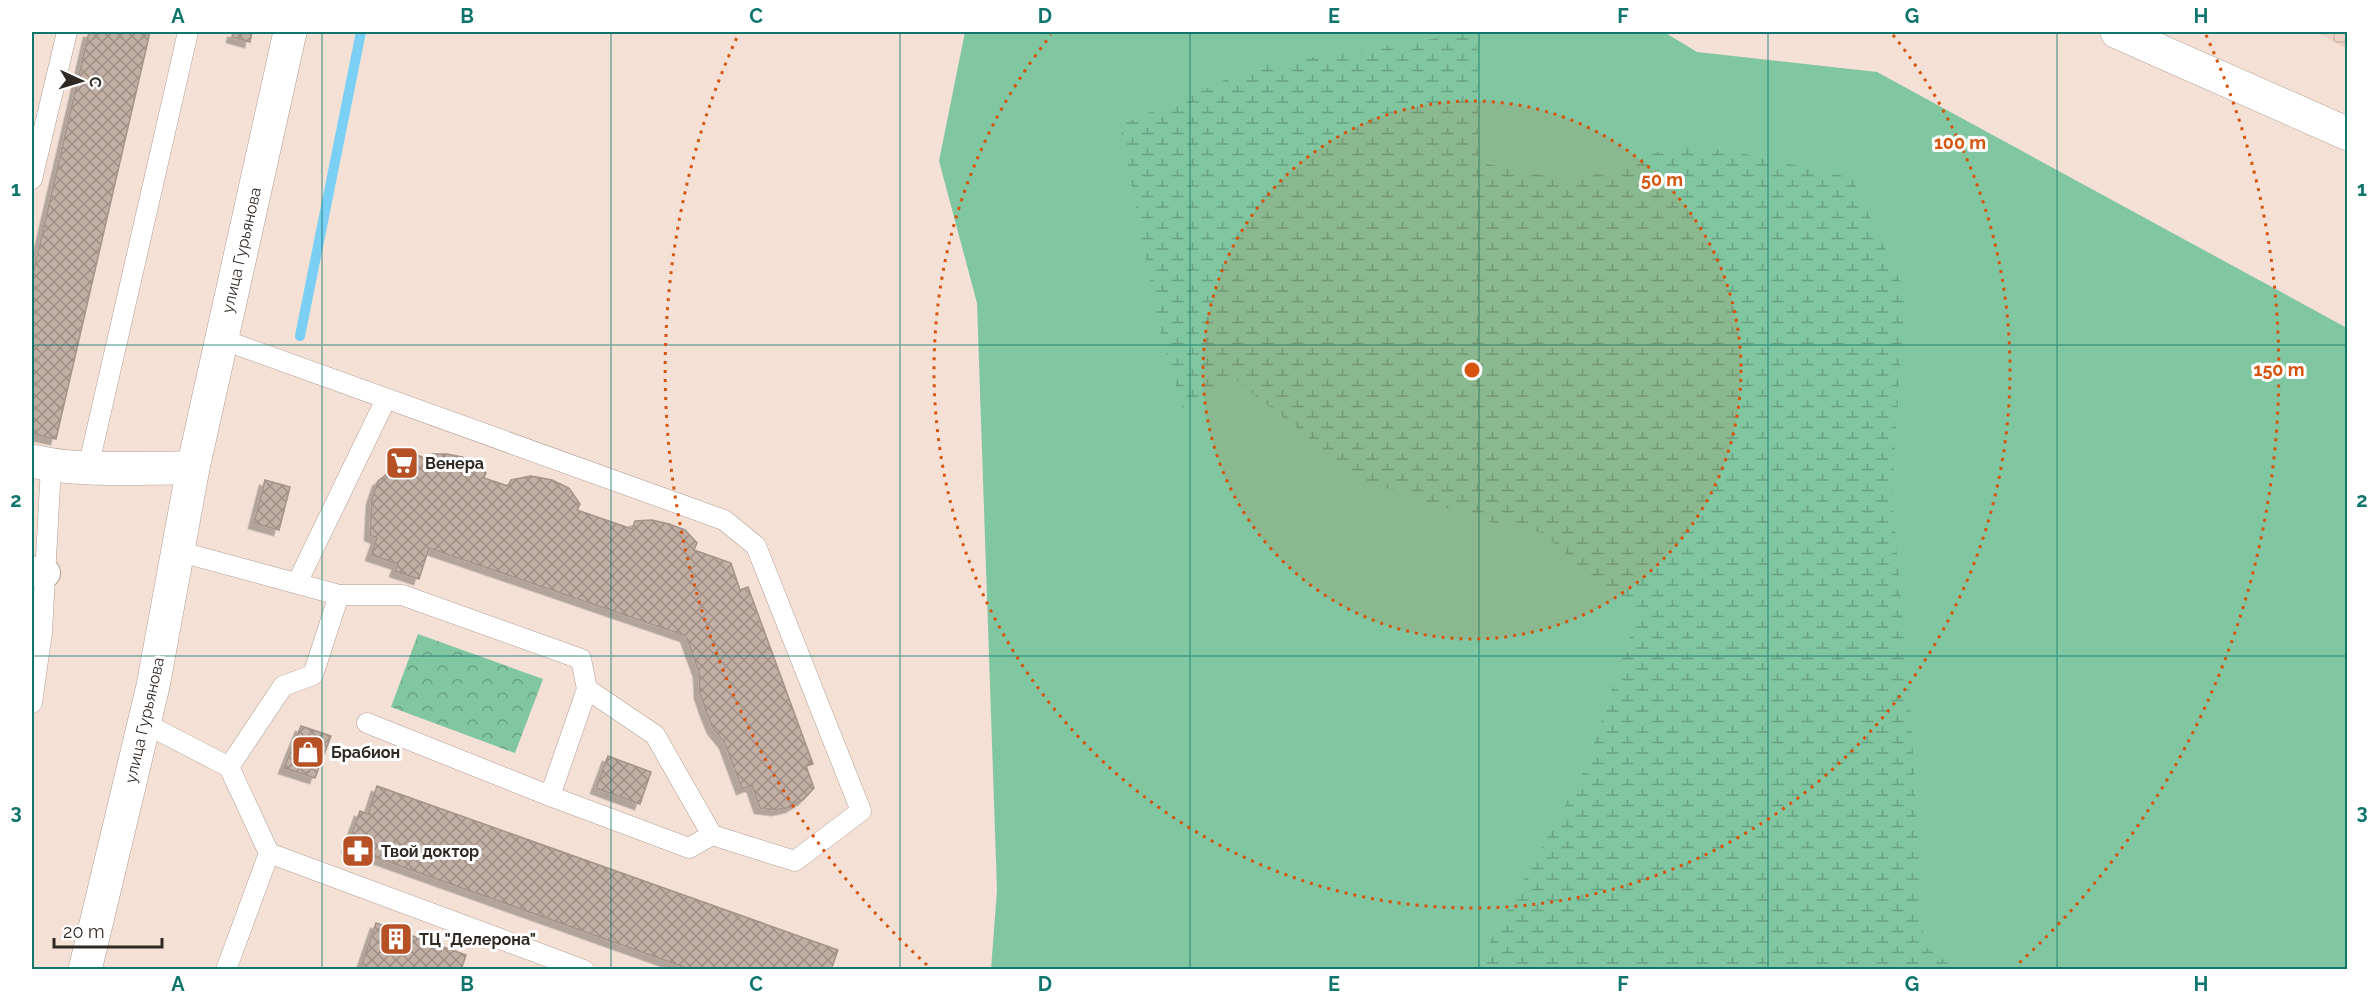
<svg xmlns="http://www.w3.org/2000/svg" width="2379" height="1001" viewBox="0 0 2379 1001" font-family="Raleway,sans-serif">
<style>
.industrial{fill:url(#industrial-grid)}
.green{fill:#80c6a1}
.wetland{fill:url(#wetland-marsh)}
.park{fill:url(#park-crowns)}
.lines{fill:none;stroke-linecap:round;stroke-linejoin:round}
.stream{stroke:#7ccff4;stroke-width:10}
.building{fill:url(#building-cross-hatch);stroke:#a59388;stroke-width:1.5;filter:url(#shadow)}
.service-casing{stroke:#b29f94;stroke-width:21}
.pedestrian-casing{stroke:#b29f94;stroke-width:32}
.minor-casing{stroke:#b29f94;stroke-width:34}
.tertiary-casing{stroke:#b29f94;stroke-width:34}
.service{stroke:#fff;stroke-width:20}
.pedestrian{stroke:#fff;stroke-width:30}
.minor{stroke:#fff;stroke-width:33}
.tertiary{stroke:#fff;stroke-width:33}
.grid{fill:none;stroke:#0f766e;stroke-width:1.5;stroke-opacity:0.55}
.ring{fill:none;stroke:#d6540e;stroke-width:3;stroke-dasharray:3 6}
.labels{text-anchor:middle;stroke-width:6;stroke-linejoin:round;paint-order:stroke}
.street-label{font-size:16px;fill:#2f2823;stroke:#fff}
.poi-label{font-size:16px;font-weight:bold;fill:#2f2823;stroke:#fff;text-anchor:start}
.centre{fill:#d6540e;stroke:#fff;stroke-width:3}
.ring-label{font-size:18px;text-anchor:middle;font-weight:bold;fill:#d6540e;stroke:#fff;stroke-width:6;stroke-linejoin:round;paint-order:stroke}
.neatline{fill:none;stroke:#0f766e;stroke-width:2}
.grid-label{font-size:20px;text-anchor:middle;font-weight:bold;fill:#0f766e}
</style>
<defs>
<pattern id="industrial-grid" width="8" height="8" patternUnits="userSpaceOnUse" patternTransform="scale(1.5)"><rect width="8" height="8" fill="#ecd2c2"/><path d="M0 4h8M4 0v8" fill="none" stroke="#cbb4a6"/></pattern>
<pattern id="wetland-marsh" width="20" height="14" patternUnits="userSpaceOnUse" patternTransform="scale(1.5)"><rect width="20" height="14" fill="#80c6a1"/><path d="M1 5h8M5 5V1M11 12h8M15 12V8" fill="none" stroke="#69a183"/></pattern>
<pattern id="park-crowns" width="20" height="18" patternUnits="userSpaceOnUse" patternTransform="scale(1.5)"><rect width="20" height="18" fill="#80c6a1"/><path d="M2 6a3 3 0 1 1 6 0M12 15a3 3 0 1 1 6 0" fill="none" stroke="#69a183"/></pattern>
<pattern id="building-cross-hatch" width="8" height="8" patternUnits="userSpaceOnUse" patternTransform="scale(1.5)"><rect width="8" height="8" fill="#c2afa4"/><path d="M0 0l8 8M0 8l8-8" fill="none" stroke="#9e8e85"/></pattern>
<filter id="shadow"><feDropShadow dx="-5.5" dy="5.5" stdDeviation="0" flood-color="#0004"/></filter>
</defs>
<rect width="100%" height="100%" fill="#f4e0d4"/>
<path class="industrial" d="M 2317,32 L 2347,32 L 2347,49 Z"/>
<path class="green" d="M 965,32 L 1664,32 L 1697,52 L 1877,72 L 2347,328 L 2347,969 L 991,969 L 997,890 L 977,303 L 939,161 Z"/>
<path class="wetland" d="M 1477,32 L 1478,162 L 1575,182 L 1683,143 L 1755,156 L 1852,178 L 1905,291 L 1892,495 L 1910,703 L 1924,946 L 1956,969 L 1475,969 L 1586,767 L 1636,618 L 1543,533 L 1489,522 L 1364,481 L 1232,377 L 1184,415 L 1158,323 L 1120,125 L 1258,66 Z"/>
<path class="park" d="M 418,634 L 543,679 L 515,753 L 391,707 Z"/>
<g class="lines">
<path class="stream" d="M 300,336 L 361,32"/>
</g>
<g class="building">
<path d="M 89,32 L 150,32 L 56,439 L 32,434 L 32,278 Z"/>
<path d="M 233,32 L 252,32 L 250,42 L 232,37 Z"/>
<path d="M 406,451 L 430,460 L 432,454 L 447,454 L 462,457 L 474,462 L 486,473 L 484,478 L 508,486 L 511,480 L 531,476 L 552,480 L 569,488 L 580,504 L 577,510 L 632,529 L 635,521 L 652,520 L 669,524 L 685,530 L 697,543 L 694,550 L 731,563 L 740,590 L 748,587 L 813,764 L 806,766 L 814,788 L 804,799 L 791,807 L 777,810 L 760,808 L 752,785 L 742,789 L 725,743 L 713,728 L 706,711 L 700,693 L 699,672 L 686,636 L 429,548 L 419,579 L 395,571 L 398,564 L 371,555 L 377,538 L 370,535 L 372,499 L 378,481 L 392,470 L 399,473 Z"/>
<path d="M 265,480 L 290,487 L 279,530 L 254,523 Z"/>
<path d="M 301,726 L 331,736 L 315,778 L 284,768 Z"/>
<path d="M 608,756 L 651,772 L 640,804 L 596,788 Z"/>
<path d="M 377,786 L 838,950 L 831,970 L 692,970 L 347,847 L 360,811 L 368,814 Z"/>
<path d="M 376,923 L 466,955 L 461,970 L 360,970 Z"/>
</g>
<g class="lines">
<defs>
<g id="service">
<path d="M 32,179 L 67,32"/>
<path d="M 221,339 L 724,520 L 756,546 L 861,811 L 795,861 L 712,835"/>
<path d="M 88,468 L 188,32"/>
<path d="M 177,551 L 339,595 L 313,675 L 283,686 L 229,767"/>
<path d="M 297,583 L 386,399"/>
<path d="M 339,595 L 402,595 L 581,659 L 587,689 L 550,796 L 689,848 L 712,835 L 655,735 L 587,689"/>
<path d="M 32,703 L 42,632 L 51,466"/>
<path d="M 144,723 L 229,767 L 269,853 L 584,970"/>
<path d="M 367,723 L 550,796"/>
<path d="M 226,970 L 269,853"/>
</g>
<path id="pedestrian" d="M 32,571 L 45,573"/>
<g id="minor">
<path d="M 2117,32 L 2348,134"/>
<path d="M 32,461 C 83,473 140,467 193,468"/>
</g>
<path id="tertiary" d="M 85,970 L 153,686 L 193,468 L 290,32"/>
</defs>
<use href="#service" class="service-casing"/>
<use href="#pedestrian" class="pedestrian-casing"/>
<use href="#minor" class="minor-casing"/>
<use href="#tertiary" class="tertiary-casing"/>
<use href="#service" class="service"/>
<use href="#pedestrian" class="pedestrian"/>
<use href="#minor" class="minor"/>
<use href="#tertiary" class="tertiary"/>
</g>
<path class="grid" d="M 322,32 L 322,970M 611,32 L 611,970M 900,32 L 900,970M 1190,32 L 1190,970M 1479,32 L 1479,970M 1768,32 L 1768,970M 2057,32 L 2057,970M 32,345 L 2348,345M 32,656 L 2348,656"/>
<circle cx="1472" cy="370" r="269" fill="#d6540e" fill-opacity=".12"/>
<g class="ring">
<circle cx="1472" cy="370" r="269"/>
<path d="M1893 35A538 538 0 1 1 1051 35"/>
<path d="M927 965A807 807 0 0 1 738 35M2206 35A807 807 0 0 1 2017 965"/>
</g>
<defs>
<symbol id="supermarket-square" viewBox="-11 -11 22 22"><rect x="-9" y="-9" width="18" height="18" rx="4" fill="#b75125" stroke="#fff"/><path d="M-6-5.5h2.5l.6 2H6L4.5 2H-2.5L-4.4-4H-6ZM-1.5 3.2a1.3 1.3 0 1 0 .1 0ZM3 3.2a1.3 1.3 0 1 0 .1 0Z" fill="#fff"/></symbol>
<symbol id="shop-square" viewBox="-11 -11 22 22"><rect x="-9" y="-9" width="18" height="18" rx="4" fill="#b75125" stroke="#fff"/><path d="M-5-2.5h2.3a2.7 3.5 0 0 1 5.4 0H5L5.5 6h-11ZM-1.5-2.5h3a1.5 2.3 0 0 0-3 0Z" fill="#fff"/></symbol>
<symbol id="pharmacy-square" viewBox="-11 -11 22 22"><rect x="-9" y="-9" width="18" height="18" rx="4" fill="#b75125" stroke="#fff"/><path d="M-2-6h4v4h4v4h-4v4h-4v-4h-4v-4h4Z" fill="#fff"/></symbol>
<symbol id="building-square" viewBox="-11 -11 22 22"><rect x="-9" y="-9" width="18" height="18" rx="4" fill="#b75125" stroke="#fff"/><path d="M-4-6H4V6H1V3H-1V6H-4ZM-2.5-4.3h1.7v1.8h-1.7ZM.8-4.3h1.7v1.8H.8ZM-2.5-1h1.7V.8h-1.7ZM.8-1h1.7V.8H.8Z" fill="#fff"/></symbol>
</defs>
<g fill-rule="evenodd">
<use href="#supermarket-square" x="383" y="444" width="38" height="38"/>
<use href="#shop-square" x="289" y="733" width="38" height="38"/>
<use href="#pharmacy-square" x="339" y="832" width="38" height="38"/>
<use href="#building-square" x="377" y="920" width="38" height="38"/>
</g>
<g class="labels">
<g class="street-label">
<text transform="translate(241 250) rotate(-77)" y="6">улица Гурьянова</text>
<text transform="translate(144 720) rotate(-77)" y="6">улица Гурьянова</text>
</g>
<g class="poi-label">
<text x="425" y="469">Венера</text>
<text x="331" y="758">Брабион</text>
<text x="381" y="857">Твой доктор</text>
<text x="419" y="945">ТЦ "Делерона"</text>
</g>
</g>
<circle cx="1472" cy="370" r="9" class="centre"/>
<g class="ring-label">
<text x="1960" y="149">100 m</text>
<text x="1662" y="186">50 m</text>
<text x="2279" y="376">150 m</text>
</g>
<rect width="2379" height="1001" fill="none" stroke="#ffffff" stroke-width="66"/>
<g transform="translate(81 81) rotate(94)" stroke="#ffffff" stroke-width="4.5" paint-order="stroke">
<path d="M0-4.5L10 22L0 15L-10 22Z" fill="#2f2823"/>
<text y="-9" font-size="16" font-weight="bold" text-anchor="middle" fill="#2f2823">С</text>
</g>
<path d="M54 938v9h108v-9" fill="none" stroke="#2f2823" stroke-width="3"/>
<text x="63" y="938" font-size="18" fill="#2f2823" stroke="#ffffff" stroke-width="4.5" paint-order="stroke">20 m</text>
<rect x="33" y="33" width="2313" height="935" class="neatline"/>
<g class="grid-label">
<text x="178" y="23">A</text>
<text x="467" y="23">B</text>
<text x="756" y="23">C</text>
<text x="1045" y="23">D</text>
<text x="1334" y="23">E</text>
<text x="1623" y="23">F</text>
<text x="1912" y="23">G</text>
<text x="2201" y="23">H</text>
<text x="16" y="196">1</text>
<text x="2362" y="196">1</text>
<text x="16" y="507">2</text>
<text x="2362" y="507">2</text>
<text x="16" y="819">3</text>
<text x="2362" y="819">3</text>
<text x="178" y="991">A</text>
<text x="467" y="991">B</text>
<text x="756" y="991">C</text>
<text x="1045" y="991">D</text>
<text x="1334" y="991">E</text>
<text x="1623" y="991">F</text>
<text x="1912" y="991">G</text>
<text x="2201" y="991">H</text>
</g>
</svg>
